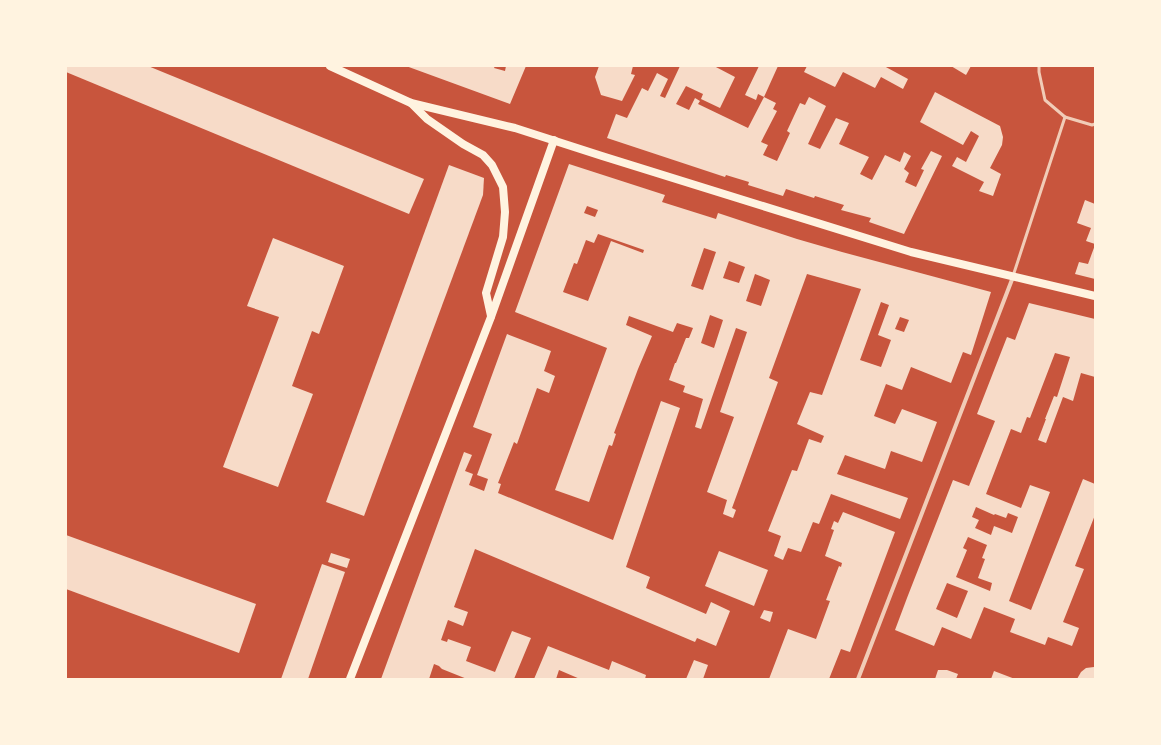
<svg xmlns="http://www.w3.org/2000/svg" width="1161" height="745" viewBox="0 0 1161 745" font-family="Roboto,sans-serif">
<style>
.building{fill:#f7dbc8;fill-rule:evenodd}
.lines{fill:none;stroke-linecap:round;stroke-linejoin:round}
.service{stroke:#f1ccb7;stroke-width:3}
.minor{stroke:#f1ccb7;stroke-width:4}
.secondary{stroke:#fff3e0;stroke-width:8}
</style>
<rect width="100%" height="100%" fill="#c8553d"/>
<g class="building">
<path d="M 66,66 L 148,66 L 424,179 L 409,214 L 66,72 Z"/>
<path d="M 406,66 L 495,66 L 494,68 L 505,71 L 506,66 L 526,66 L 510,104 Z"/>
<path d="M 599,66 L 633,66 L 631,74 L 635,75 L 622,101 L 601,95 L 595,77 Z"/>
<path d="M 680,66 L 714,66 L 735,77 L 720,108 L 701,99 L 703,94 L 686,86 L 676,104 L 689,110 L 695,98 L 700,101 L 698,104 L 748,128 L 764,97 L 776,103 L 773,109 L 777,111 L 761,142 L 768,145 L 763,155 L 777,161 L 790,133 L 787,131 L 800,103 L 805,105 L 809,97 L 826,106 L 808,144 L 820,149 L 836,118 L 849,123 L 839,144 L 869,157 L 860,174 L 872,180 L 885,155 L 900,162 L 904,152 L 911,156 L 904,169 L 909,173 L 905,182 L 916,187 L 924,170 L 921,169 L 931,151 L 942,156 L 904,234 L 869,222 L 871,218 L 841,210 L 844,205 L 815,196 L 814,198 L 786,189 L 783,196 L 748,185 L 749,182 L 726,175 L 725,177 L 607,138 L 616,114 L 627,118 L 642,88 L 648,91 L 657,73 L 668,79 L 660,96 L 665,98 Z"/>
<path d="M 759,66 L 778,66 L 764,97 L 758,94 L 756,100 L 745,95 Z"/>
<path d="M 807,66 L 884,66 L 908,79 L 903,89 L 881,77 L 875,88 L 843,72 L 835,87 L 804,72 Z"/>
<path d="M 951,66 L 971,66 L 966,75 Z"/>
<path d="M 935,92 L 1000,126 L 1003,137 L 1002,145 L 990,168 L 1001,174 L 993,196 L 979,191 L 984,182 L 952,166 L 957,157 L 966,162 L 979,136 L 971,131 L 963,145 L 920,122 Z"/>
<path d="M 569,164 L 665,195 L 662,202 L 716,219 L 718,213 L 797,239 L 842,252 L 991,292 L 971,355 L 963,352 L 951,383 L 911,367 L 902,390 L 886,384 L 874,416 L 895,424 L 902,409 L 937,422 L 922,462 L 891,451 L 885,469 L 845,455 L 837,474 L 908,498 L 900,519 L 831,494 L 819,524 L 813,522 L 801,552 L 788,548 L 783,560 L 774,556 L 781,536 L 768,531 L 792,470 L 797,471 L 809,439 L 821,443 L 824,436 L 797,424 L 810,392 L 822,395 L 861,289 L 807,274 L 769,378 L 778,382 L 732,508 L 736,510 L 733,518 L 723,514 L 727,500 L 707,492 L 734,417 L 720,412 L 747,332 L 736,328 L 701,429 L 695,427 L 703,399 L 683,392 L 685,386 L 669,380 L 675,363 L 676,363 L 686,338 L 689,338 L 693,328 L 677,323 L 673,332 L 629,316 L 626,325 L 652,336 L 638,369 L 614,433 L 616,434 L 612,446 L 609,445 L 589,502 L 555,490 L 607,348 L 515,312 ZM 587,206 L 598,210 L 595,217 L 584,213 ZM 598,234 L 644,250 L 643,253 L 611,241 L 588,301 L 563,292 L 574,263 L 577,264 L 586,240 L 594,243 ZM 704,248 L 716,252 L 703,290 L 691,286 ZM 729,261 L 745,267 L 739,283 L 723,278 ZM 755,274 L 770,280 L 761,306 L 746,301 ZM 881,302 L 889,305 L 878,335 L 891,340 L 881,367 L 860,360 ZM 710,315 L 723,320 L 714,348 L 701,343 ZM 900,317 L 909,320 L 904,332 L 895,329 Z"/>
<path d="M 449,165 L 484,178 L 483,195 L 364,516 L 326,502 Z"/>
<path d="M 1085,200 L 1095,204 L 1095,244 L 1086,241 L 1091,228 L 1077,223 Z"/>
<path d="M 273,238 L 344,266 L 319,334 L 312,331 L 292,386 L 313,394 L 278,487 L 223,467 L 279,317 L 247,306 Z"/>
<path d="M 1095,245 L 1095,279 L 1075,274 L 1079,262 L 1088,264 Z"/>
<path d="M 1029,303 L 1095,319 L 1095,377 L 1081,373 L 1073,401 L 1063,397 L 1046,443 L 1038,440 L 1046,419 L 1045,419 L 1054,396 L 1057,397 L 1070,357 L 1055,353 L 1030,418 L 1027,417 L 1021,433 L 1011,429 L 986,494 L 1021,508 L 1030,485 L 1050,492 L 1009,601 L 1031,610 L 1083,479 L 1095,484 L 1095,515 L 1075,566 L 1084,569 L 1063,622 L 1079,628 L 1072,646 L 1048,637 L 1045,645 L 1010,632 L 1015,619 L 984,607 L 971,639 L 942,627 L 934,646 L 895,630 L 907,598 L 953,480 L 969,486 L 995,421 L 977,414 L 1007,337 L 1015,340 ZM 976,507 L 994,515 L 995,514 L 1006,518 L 1008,513 L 1018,517 L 1012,533 L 994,526 L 991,535 L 975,528 L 979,520 L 972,517 ZM 968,537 L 987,545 L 982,558 L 985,559 L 978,578 L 992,583 L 990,591 L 956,577 L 967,550 L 963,548 ZM 947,583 L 968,591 L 957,618 L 936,609 Z"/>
<path d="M 507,334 L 551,351 L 544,371 L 555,376 L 549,393 L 537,388 L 517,444 L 514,442 L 498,483 L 501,484 L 498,493 L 613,540 L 661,401 L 680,408 L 626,567 L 650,577 L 646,588 L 706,614 L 711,602 L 730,611 L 716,646 L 697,638 L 695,642 L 475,549 L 454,607 L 468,612 L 463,626 L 448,620 L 441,640 L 447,642 L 448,639 L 471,647 L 466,661 L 495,672 L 512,631 L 531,638 L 514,679 L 467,679 L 442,669 L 439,666 L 434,664 L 429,679 L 381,679 L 464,452 L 472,455 L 465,471 L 473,474 L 469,485 L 484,491 L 488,479 L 477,475 L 492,434 L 473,427 Z"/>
<path d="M 843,512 L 895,532 L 850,652 L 841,649 L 829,679 L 769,679 L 788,629 L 816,639 L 830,601 L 826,600 L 839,566 L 841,567 L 842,563 L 825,556 L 834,530 L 831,529 L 834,521 L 838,523 Z"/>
<path d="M 66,535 L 256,604 L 239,653 L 66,589 Z"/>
<path d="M 719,551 L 768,570 L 754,606 L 705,586 Z"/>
<path d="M 331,553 L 350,559 L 347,568 L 328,562 Z"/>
<path d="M 322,564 L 345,572 L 308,679 L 281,679 Z"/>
<path d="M 764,610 L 773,612 L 770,622 L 760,618 Z"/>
<path d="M 548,646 L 609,670 L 612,661 L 646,675 L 645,679 L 580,679 L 559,670 L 556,679 L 534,679 Z"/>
<path d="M 694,660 L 708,665 L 703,679 L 686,679 Z"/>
<path d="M 1094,667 L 1095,668 L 1095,679 L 1077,679 L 1081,672 L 1086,668 Z"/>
<path d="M 938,670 L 947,670 L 958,674 L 956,679 L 935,679 Z"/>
<path d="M 994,671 L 1015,679 L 991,679 Z"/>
</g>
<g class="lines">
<g class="service">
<path d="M 1039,66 L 1039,72 L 1045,100 L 1065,117 L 1092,125 L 1095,124"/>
<path d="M 1013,276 L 1065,117"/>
</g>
<path class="minor" d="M 858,679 L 1013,277"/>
<g class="secondary">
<path d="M 330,66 L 411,103 L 515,128 L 602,156 L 911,252 L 1095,296"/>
<path d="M 411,103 L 427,119 L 463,144 L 483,155 L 492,165 L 503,187 L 505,212 L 503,237 L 486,293 L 491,316"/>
<path d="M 350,679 L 491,317 L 554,140"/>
</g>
</g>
<rect width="1161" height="745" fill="none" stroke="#fff3e0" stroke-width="134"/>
</svg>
